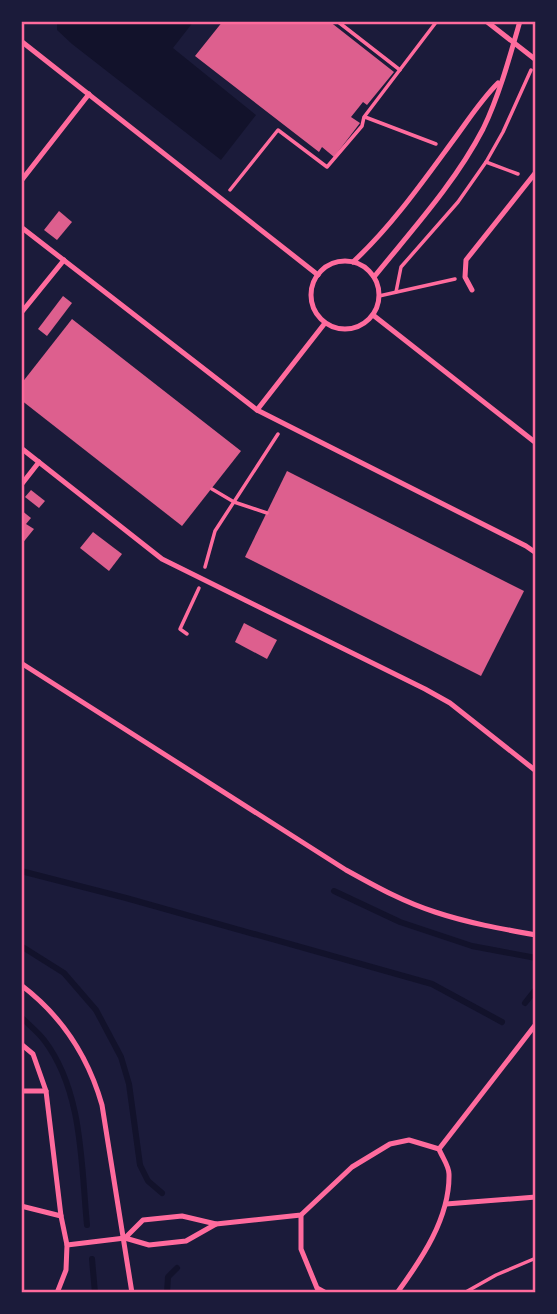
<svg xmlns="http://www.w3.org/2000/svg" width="557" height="1314" viewBox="0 0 557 1314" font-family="Lora,serif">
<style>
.water{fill:#12122b}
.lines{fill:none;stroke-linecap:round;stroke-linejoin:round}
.stream{stroke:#12122b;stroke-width:6}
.building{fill:#dd5f8e}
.path{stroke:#ff6b9d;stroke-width:3.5}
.service{stroke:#ff6b9d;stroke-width:5}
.neatline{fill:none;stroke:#ff6b9d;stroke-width:2.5}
</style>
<rect width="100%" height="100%" fill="#1b1b3a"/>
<path class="water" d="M 57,21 L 194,21 L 173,48 L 256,115 L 221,160 L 72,44 L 57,30 Z"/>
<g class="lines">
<g class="stream">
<path d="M 21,871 L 126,898 L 432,984 L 502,1022"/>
<path d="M 334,891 L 400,922 L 472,946 L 536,958"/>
<path d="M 21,946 L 64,973 L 96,1010 L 121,1057 L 129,1084 L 140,1165 L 148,1181 L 162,1193"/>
<path d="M 525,1003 L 536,989"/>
<path d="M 21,1017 C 29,1025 38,1032 44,1040 C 83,1091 81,1164 87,1225"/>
<path d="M 92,1259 L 95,1293"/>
<path d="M 167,1293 L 168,1277 L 177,1268"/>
</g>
</g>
<g class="building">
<path d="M 223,21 L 329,21 L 394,72 L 367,105 L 363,102 L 351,117 L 360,123 L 334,157 L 322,147 L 319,152 L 195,56 Z"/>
<path d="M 59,211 L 72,222 L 57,240 L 44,230 Z"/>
<path d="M 63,296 L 72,303 L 47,336 L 38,329 Z"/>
<path d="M 72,319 L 241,451 L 182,526 L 21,400 L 21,384 Z"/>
<path d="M 287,471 L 524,591 L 481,676 L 245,557 Z"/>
<path d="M 31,490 L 45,501 L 39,508 L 25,497 Z"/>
<path d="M 21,510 L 31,518 L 26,524 L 34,529 L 21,545 Z"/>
<path d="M 93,532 L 122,554 L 109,571 L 80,548 Z"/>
<path d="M 244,623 L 277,640 L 267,659 L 235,642 Z"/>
</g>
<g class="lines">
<g class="path">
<path d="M 337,21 L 400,70"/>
<path d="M 365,117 L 436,144"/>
<path d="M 486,162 L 518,174"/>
<path d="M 230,190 L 278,130 L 327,167 L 362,126 L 364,117 L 437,21"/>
<path d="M 396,292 L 401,267 L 458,202 L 486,162 L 503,132 L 531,70"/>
<path d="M 379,296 L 455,279"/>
<path d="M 212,489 L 234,502 L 267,513"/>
<path d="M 205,567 L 215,531 L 278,434"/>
<path d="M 187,634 L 180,629 L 199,588"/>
<path d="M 464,1293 L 496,1275 L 536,1258"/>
</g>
<g class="service">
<path d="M 486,21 L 536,60"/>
<path d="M 21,41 L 318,275"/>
<path d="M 21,181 L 89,94"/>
<path d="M 21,227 L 257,410 L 526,546 L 536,553"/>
<circle cx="345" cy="295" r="34"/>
<path d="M 353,262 C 392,226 424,180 455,138 C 469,119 481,100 498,83"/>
<path d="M 374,277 C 412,230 455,183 483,129 C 499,96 510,56 520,21"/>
<path d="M 472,290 L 465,277 L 466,260 L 536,172"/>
<path d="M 21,313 L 64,260"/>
<path d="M 373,315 L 536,443"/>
<path d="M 257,410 L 325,323"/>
<path d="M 21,448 L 162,559 L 425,689 L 450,703 L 536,771"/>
<path d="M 21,485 L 39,462"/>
<path d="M 21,663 L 346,870 C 375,886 403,902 435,912 C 468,923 502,929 536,935"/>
<path d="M 21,985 C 62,1016 88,1056 102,1105 L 132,1293"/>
<path d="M 21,1044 L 33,1054 L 46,1091 L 61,1216 L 67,1245 L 66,1270 L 57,1293"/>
<path d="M 21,1091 L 46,1091"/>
<path d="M 439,1149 L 536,1024"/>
<path d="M 446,1204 L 536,1197"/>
<path d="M 21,1206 L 61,1216"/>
<path d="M 301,1215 L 301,1249 L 317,1288 L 326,1293"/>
<path d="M 216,1224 L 301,1215 L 352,1167 L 390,1144 L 409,1140 L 439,1149 C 442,1157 449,1166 449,1174 C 450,1218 421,1260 397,1293"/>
<path d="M 67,1245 L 125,1238 L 149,1245 L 186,1241 L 216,1224 L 182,1216 L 143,1220 L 125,1238"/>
</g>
</g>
<rect width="557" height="1314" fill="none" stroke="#1b1b3a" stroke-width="46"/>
<rect x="23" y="23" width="511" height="1268" class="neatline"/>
</svg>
